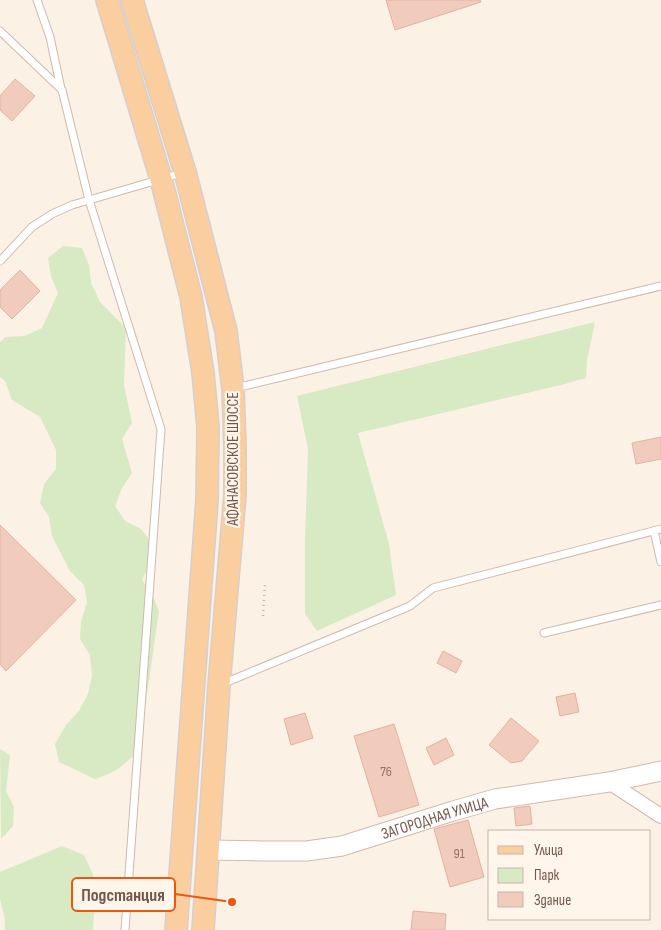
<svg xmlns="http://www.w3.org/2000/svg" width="661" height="930" viewBox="0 0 661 930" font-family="'Sofia Sans Condensed',sans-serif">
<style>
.green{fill:#d7eac4}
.building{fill:#f1ccbd;stroke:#e4b19e}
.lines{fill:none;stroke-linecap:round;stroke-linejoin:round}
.lane-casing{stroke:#d0b9ae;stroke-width:9}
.street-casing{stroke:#d0b9ae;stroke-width:16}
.secondary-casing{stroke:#d3b9ac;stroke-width:21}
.primary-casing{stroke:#d8cfcc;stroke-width:24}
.path{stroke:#d6afa0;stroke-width:2.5;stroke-dasharray:1 4;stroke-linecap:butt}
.lane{stroke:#fff;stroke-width:7}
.street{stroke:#fff;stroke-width:14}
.secondary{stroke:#fff;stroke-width:19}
.primary{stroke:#face9f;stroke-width:21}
.labels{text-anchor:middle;stroke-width:4.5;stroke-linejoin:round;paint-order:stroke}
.number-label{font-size:14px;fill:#947367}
.street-label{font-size:16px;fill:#75554a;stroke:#fff5eb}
.leader{fill:none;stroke:#e8590c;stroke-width:2}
.callout-dot{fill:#e8590c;stroke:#fff5eb;stroke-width:2}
.callout{fill:#fff5eb;stroke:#e8590c;stroke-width:2}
.callout-label{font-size:18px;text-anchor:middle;font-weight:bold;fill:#75554a}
</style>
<rect width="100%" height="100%" fill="#fcf1e5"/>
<g class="green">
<path d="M 63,246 L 82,248 L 89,265 L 91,283 L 100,302 L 126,328 L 124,385 L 132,423 L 122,439 L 132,473 L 122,488 L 115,506 L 125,521 L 141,529 L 153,544 L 150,563 L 142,580 L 152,594 L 159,611 L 139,750 C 123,766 117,772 95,779 L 59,762 L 55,744 L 66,725 L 79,711 L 88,694 L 92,675 L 90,655 L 80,639 L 81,621 L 87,603 L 84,585 L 70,571 L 52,536 L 49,517 L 40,503 L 44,484 L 56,469 L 56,450 L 40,417 L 12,400 L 5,381 L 0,377 L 0,342 L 5,337 L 25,336 L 42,328 L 58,293 L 51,276 L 48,258 Z"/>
<path d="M 595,322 L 587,360 L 586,378 L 561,385 L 358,433 L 389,544 L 396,595 L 317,631 L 305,614 L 305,538 L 308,449 L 297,396 Z"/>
<path d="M 0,749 L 10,755 L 6,791 L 14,807 L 13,826 L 1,839 Z"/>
<path d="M 62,846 L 84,855 L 93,874 L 95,896 L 93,930 L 5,930 L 5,919 L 0,899 L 0,872 Z"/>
</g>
<g class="building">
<path d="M 386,0 L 480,0 L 481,2 L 395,30 Z"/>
<path d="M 15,79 L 35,96 L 12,121 L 0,110 L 0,96 Z"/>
<path d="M 20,270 L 40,291 L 12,319 L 0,307 L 0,290 Z"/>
<path d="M 661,437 L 661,459 L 636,464 L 632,443 Z"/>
<path d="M 0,525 L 76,600 L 6,671 L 0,664 Z"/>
<path d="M 443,651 L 462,661 L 456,673 L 437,663 Z"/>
<path d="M 575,693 L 579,712 L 560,716 L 556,697 Z"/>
<path d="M 305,713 L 313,738 L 291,745 L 284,719 Z"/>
<path d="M 511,718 L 539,741 L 522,761 L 511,763 L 489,745 Z"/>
<path d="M 394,724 L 419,805 L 379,817 L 354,736 Z"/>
<path d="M 446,738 L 454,755 L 434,765 L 426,748 Z"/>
<path d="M 530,806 L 532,824 L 516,826 L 514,808 Z"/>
<path d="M 468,820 L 484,877 L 450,887 L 434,829 Z"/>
<path d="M 413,911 L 446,914 L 445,930 L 411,930 Z"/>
</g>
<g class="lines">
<defs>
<g id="lane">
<path d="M 37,0 L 50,37 L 61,89"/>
<path d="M 0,31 L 62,90 L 89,200 L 161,429 L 125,930"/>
<path d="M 0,261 L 32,227 L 52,214 L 72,205 L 182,173"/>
<path d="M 236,388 L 661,286"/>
<path d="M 654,531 L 661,562"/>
<path d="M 544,633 L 661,605"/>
<path d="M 222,684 L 410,606 L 433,588 L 661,529"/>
</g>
<path id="street" d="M 609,782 L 661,816"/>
<g id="secondary">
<path id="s1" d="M 208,850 L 263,851 L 307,851 L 342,846 L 453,811 L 495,799 L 609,782 L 661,771"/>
</g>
<g id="primary">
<path d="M 107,0 L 161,179 L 191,297 L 203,373 L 208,427 L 207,500 L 176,930"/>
<path d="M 132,0 L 185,172 L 226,331 L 233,389 L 235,449 L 235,495 L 219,685 L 203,930"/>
</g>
</defs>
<use href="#lane" class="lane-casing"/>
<use href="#street" class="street-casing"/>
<use href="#secondary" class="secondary-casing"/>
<use href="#primary" class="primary-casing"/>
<path class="path" d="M 263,616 L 265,583"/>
<use href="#lane" class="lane"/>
<use href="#street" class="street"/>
<use href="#secondary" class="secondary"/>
<use href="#primary" class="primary"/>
</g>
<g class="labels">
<g class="number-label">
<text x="386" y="776">76</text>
<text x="459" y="858">91</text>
</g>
<g class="street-label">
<text transform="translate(232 459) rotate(-90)" y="6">АФАНАСОВСКОЕ ШОССЕ</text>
<text dy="6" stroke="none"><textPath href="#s1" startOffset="231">ЗАГОРОДНАЯ УЛИЦА</textPath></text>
</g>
</g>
<path class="leader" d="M232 902L175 894"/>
<circle class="callout-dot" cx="232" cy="902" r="5"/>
<rect class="callout" x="72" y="878" width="103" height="33" rx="5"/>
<g class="callout-label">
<text x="123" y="901">Подстанция</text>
</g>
<rect x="488" y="830" width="162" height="90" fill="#fff5eb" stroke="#c8b5ab"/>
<rect x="498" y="846" width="25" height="8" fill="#face9f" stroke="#c8b5ab"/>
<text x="534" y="855" font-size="15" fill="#75554a">Улица</text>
<rect x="498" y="868" width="25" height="15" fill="#d7eac4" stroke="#c8b5ab"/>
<text x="534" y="880" font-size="15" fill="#75554a">Парк</text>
<rect x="498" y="892" width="25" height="15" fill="#f1ccbd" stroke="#c8b5ab"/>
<text x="534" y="905" font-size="15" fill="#75554a">Здание</text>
</svg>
